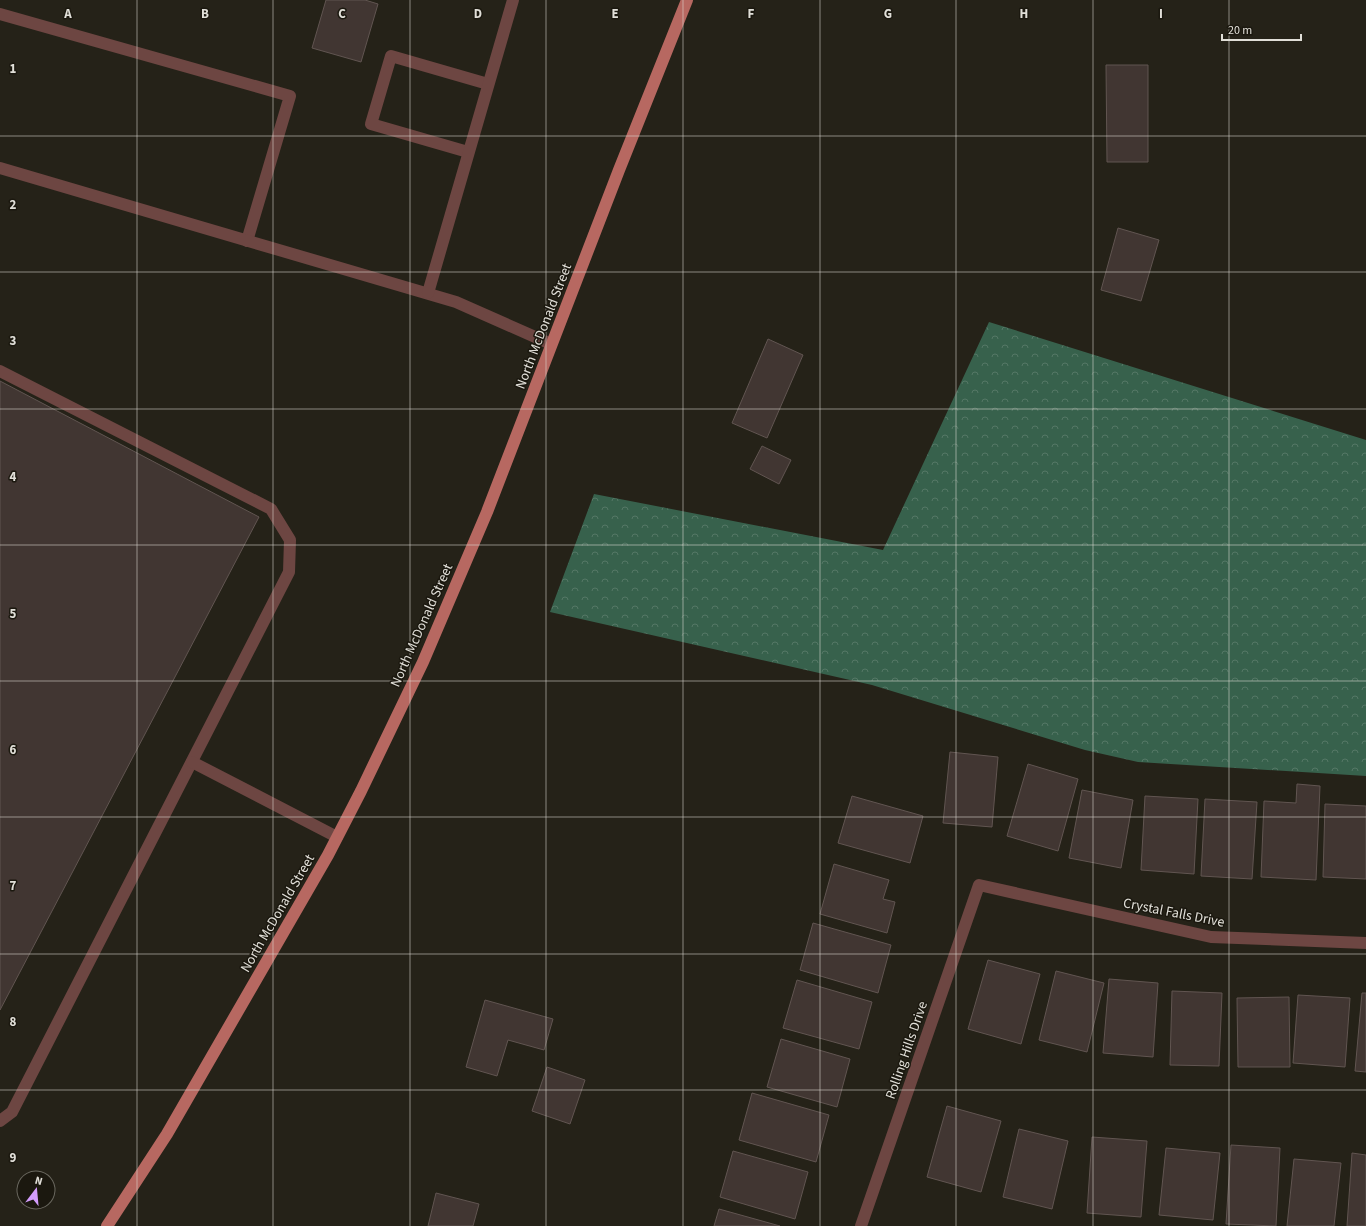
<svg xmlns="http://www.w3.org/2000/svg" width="1366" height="1226" viewBox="0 0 1366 1226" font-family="'Source Sans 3',sans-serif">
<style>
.forest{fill:url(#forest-crowns)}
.building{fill:#413632;stroke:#615551}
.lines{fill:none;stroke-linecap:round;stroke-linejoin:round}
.service{stroke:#6d4642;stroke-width:12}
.minor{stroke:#6d4642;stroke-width:12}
.primary{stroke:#b76861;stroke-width:12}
.grid{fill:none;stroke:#e1dfd8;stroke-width:1;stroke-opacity:0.55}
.labels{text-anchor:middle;stroke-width:3;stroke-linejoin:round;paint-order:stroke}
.street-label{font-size:14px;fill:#e1dfd8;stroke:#1b180f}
.grid-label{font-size:13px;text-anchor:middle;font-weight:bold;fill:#e1dfd8;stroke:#1b180f;stroke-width:3;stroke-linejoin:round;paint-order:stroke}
</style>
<defs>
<pattern id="forest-crowns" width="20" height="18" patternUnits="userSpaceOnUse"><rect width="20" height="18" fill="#37614c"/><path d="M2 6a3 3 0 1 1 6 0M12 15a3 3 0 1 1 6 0" fill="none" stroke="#547765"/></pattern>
</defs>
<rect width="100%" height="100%" fill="#252218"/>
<path class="forest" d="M 989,322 L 1366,440 L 1366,776 L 1138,762 L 1085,750 L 872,685 L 550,612 L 594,494 L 883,550 Z"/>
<g class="building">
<path d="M 326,0 L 365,0 L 378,4 L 361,62 L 312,48 Z"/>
<path d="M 1106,65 L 1148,65 L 1148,162 L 1107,162 Z"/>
<path d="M 1118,228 L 1159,240 L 1141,301 L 1101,290 Z"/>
<path d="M 768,339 L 803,355 L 767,438 L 732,423 Z"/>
<path d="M 0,381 L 259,517 L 0,1010 Z"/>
<path d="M 762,446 L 791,460 L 779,484 L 750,469 Z"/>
<path d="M 950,752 L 998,757 L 992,827 L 943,823 Z"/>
<path d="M 1028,764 L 1078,779 L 1058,851 L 1007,836 Z"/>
<path d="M 1297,784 L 1320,786 L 1316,880 L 1261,877 L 1264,801 L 1296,803 Z"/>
<path d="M 1082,790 L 1133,800 L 1121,868 L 1069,858 Z"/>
<path d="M 852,796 L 923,816 L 910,863 L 838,843 Z"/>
<path d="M 1145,796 L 1198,799 L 1194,874 L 1141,870 Z"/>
<path d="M 1205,799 L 1257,802 L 1252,879 L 1201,876 Z"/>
<path d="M 1325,804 L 1366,806 L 1366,879 L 1323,877 Z"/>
<path d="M 834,864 L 889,880 L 883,899 L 895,902 L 887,933 L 820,914 Z"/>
<path d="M 813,923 L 891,945 L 878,993 L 800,970 Z"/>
<path d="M 988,960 L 1040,974 L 1021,1044 L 968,1029 Z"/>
<path d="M 1056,971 L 1104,983 L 1087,1052 L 1039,1040 Z"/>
<path d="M 1109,979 L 1158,983 L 1153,1057 L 1103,1053 Z"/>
<path d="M 797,980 L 872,1002 L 859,1049 L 783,1028 Z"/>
<path d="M 1172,991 L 1222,993 L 1219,1066 L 1170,1065 Z"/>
<path d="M 1362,993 L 1366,993 L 1366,1072 L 1355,1071 Z"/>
<path d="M 1298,995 L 1350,998 L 1345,1067 L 1293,1063 Z"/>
<path d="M 1289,997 L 1290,1067 L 1238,1067 L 1237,998 Z"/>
<path d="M 485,1000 L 553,1019 L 544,1050 L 508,1040 L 497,1076 L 466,1067 Z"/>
<path d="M 781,1039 L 850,1059 L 837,1107 L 767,1087 Z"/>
<path d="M 547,1067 L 585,1080 L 570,1124 L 532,1111 Z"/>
<path d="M 752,1093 L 829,1115 L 816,1162 L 739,1140 Z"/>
<path d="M 947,1106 L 1001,1121 L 981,1192 L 927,1177 Z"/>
<path d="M 1019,1129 L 1068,1141 L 1052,1209 L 1003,1197 Z"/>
<path d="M 1092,1137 L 1147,1141 L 1141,1217 L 1087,1213 Z"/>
<path d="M 1231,1145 L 1280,1148 L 1276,1226 L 1226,1224 Z"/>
<path d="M 1166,1148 L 1220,1153 L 1213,1220 L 1159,1215 Z"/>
<path d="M 733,1151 L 808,1172 L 795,1219 L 720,1197 Z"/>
<path d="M 1352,1153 L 1366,1155 L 1366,1226 L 1347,1226 Z"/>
<path d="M 1294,1159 L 1341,1163 L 1334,1226 L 1287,1226 Z"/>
<path d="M 436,1193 L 479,1204 L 473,1226 L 428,1226 Z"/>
<path d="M 719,1209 L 780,1226 L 714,1226 Z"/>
</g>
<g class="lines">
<g class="service">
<path d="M 0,14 L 290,96 L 247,241"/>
<path d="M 468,152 L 371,124 L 391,56 L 488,84"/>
<path d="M 0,168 L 456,302 L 551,344"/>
<path d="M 428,293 L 513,0"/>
<path d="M 0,371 L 271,509 L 290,540 L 289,572 L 12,1112 L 0,1121"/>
<path d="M 192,762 L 337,837"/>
</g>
<path class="minor" d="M 861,1226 L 979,885 L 1211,937 L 1366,943"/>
<path class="primary" d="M 107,1226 L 167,1134 L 328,855 L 361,791 L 423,662 L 487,512 L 619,170 L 687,0"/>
</g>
<path class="grid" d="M 137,0 L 137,1226M 273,0 L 273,1226M 410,0 L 410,1226M 546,0 L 546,1226M 683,0 L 683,1226M 820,0 L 820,1226M 956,0 L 956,1226M 1093,0 L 1093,1226M 1229,0 L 1229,1226M 0,136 L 1366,136M 0,272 L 1366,272M 0,409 L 1366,409M 0,545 L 1366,545M 0,681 L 1366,681M 0,817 L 1366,817M 0,954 L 1366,954M 0,1090 L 1366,1090"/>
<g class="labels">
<g class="street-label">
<text transform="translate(543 326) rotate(-69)" y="5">North McDonald Street</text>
<text transform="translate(421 625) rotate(-66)" y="5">North McDonald Street</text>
<text transform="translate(1174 912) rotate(11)" y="5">Crystal Falls Drive</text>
<text transform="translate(277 913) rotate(-60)" y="5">North McDonald Street</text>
<text transform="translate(906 1050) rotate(-71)" y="5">Rolling Hills Drive</text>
</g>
</g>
<g class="grid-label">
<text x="68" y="18">A</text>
<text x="205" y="18">B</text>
<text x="342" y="18">C</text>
<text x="478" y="18">D</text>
<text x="615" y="18">E</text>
<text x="751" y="18">F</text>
<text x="888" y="18">G</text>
<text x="1024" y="18">H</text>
<text x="1161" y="18">I</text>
<text x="13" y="73">1</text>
<text x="13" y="209">2</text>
<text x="13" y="345">3</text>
<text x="13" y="481">4</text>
<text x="13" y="618">5</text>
<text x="13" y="754">6</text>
<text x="13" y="890">7</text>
<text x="13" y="1026">8</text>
<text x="13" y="1162">9</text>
</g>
<g transform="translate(36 1190) rotate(16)"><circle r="19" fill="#1b180f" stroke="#6a685f"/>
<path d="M0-3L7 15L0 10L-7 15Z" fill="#d39cfc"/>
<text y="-6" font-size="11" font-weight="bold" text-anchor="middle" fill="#e1dfd8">N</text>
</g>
<path d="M1222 34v6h79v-6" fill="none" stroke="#e1dfd8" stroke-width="2"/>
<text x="1228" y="34" font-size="12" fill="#e1dfd8" stroke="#1b180f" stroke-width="3" paint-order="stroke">20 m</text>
</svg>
